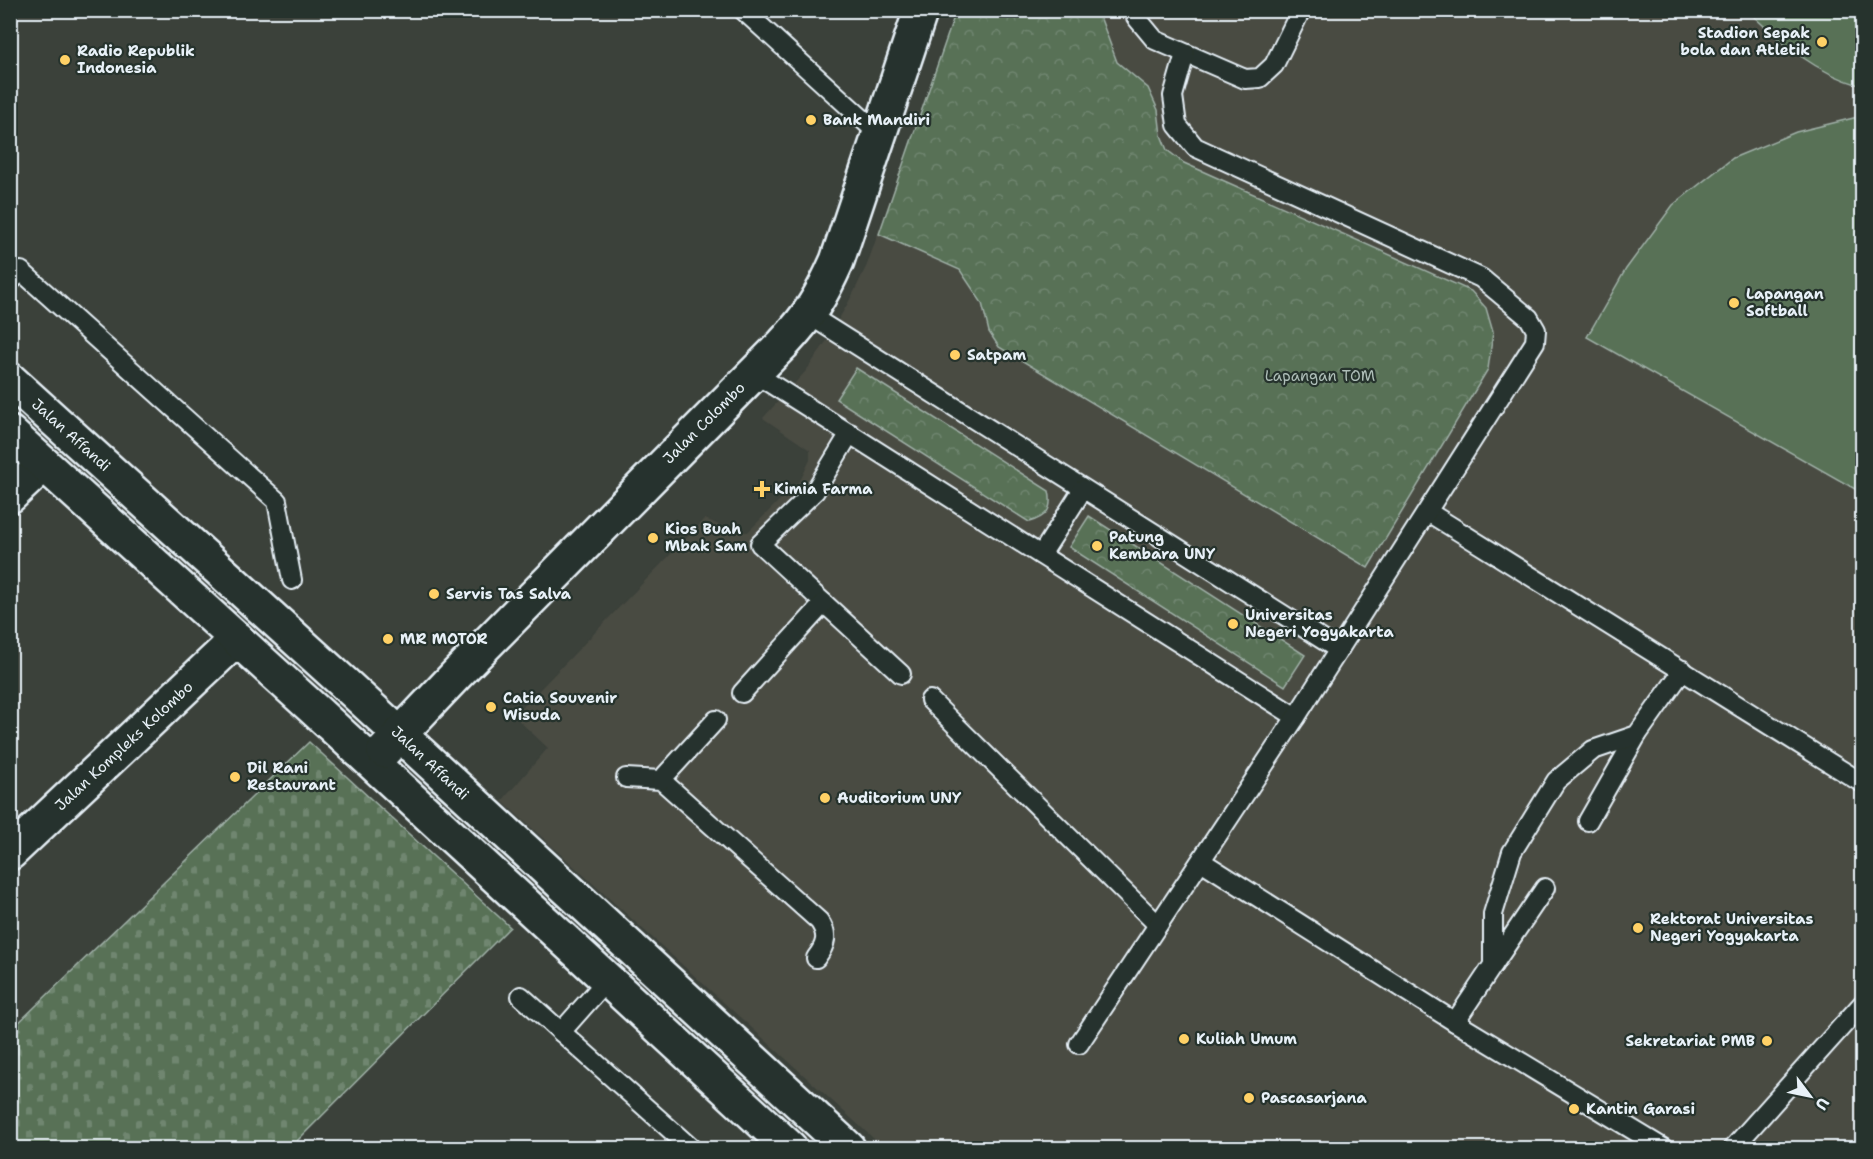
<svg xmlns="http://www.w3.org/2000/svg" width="1873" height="1159" viewBox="0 0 1873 1159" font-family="'Shantell Sans',sans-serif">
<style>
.built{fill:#4a4b43}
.green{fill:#587157;stroke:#a0b1a8;stroke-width:1.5}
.forest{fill:url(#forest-crowns);stroke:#a0b1a8;stroke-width:1.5}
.cemetery{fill:url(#cemetery-stones);stroke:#a0b1a8;stroke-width:1.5}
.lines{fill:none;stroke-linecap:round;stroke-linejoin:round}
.lane-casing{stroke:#e8f1f8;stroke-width:22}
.street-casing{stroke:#e8f1f8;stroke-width:38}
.secondary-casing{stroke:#e8f1f8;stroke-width:38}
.lane{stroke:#26332d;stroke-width:18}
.street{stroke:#26332d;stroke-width:33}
.secondary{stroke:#26332d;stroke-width:33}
.poi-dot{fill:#ffd166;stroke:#26332d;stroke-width:2}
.labels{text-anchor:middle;stroke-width:4.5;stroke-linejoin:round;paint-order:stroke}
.poi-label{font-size:15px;font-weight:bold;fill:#e8f1f8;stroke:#26332d;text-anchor:start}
.park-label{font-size:15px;fill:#aebeb8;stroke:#26332d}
.street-label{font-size:15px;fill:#e8f1f8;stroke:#26332d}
</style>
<defs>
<pattern id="forest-crowns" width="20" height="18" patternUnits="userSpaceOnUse" patternTransform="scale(1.5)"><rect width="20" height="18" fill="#587157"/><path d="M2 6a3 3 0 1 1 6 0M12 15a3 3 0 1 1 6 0" fill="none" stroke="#708670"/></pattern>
<pattern id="cemetery-stones" width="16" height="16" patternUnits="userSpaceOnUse" patternTransform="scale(1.5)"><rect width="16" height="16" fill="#587157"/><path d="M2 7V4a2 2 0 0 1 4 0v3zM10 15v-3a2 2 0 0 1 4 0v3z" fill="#708670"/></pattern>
</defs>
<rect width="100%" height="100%" fill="#3b413a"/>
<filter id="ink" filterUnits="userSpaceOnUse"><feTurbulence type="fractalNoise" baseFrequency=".0167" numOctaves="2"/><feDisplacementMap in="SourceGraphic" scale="12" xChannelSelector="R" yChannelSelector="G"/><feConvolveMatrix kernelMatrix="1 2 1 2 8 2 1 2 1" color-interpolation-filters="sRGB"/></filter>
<g filter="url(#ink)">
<path class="built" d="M 956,11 L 1862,11 L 1862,1148 L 884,1148 L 502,801 L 548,748 L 514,716 L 705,519 L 736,532 L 748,532 L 801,479 L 810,460 L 810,450 L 763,418 L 806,371 L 826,342 L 853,294 L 867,265 Z"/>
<g class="green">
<path d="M 1748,11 L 1862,11 L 1862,86 C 1816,73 1782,44 1748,11 Z"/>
<path d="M 1862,116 L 1862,493 L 1587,337 L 1626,269 L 1673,205 L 1733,158 L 1796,132 Z"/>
</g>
<g class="forest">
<path d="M 956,11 L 1098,11 L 1117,62 L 1148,88 L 1158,110 L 1161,135 L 1167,150 L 1184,163 L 1471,291 L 1486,308 L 1493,332 L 1488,369 L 1368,568 L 999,347 L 989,332 L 982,303 L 960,270 L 879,234 Z"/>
<path d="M 856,368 L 1049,491 C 1053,509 1047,517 1029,522 L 836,399 Z"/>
<path d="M 1089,516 L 1305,655 L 1285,686 L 1069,547 Z"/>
</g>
<path class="cemetery" d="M 309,742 L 510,927 L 290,1148 L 11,1148 L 11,1030 Z"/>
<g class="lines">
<defs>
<g id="lane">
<path d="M 743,10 L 880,135"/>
<path d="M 1136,10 L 1136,17 L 1155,40 L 1245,79 L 1260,78 L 1274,65 L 1301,10"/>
<path d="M 10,282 L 21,271 L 277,501 L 292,580"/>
<path d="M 809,315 L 1339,650"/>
<path d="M 754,373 L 1296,717"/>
<path d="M 850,433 L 815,491 L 760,544 L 901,674"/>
<path d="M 1428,512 L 1862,783"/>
<path d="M 1041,555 L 1083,489"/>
<path d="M 742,693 L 824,603"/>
<path d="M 930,700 L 1158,925"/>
<path d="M 626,778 L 661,780 L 819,921 C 829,935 826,945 816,958"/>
<path d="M 661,780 L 716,720"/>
<path d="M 1588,821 L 1637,735"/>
<path d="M 1201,861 L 1455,1022 L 1663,1148"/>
<path d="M 1493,965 L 1545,888"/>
<path d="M 521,996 L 691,1148"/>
<path d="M 1455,1022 L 1493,965 L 1493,914 L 1512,852 L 1556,781 L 1593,750 L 1637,735 L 1683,670"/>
<path d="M 561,1032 L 607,980"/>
<path d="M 1079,1044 L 1296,717 L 1535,342 L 1536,330 L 1529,318 L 1481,278 L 1195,147 L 1177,125 L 1173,96 L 1185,54"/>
<path d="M 1733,1148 L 1862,1004"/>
</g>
<g id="street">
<path d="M 10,496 L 44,464"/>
<path d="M 10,853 L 237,639"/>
</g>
<g id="secondary">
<path d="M 10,380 L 344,683 L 848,1148"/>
<path d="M 10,433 L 317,712 L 790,1148"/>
<path d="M 384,751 L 457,674 L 783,344 C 810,315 821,297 837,261 L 921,10"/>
</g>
</defs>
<use href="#lane" class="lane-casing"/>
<use href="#street" class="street-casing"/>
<use href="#secondary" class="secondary-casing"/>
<use href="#lane" class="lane"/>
<use href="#street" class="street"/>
<use href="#secondary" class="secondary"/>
</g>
</g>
<g class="poi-dot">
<circle cx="1822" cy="42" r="6"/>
<circle cx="65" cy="60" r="6"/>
<circle cx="811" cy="120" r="6"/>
<circle cx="1734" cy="303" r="6"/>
<circle cx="955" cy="355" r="6"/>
<path d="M759 480h6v6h6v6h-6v6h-6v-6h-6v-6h6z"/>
<circle cx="653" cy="538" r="6"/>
<circle cx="1097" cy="546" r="6"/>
<circle cx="434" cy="594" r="6"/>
<circle cx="1233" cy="624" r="6"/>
<circle cx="388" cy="639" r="6"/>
<circle cx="491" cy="707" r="6"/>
<circle cx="235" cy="777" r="6"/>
<circle cx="825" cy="798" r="6"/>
<circle cx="1638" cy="928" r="6"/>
<circle cx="1184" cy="1039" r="6"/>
<circle cx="1767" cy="1041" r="6"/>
<circle cx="1249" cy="1098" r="6"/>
<circle cx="1574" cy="1109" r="6"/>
</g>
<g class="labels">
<g class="poi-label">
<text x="1810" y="38" text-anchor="end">Stadion Sepak<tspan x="1810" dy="17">bola dan Atletik</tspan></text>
<text x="77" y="56">Radio Republik<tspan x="77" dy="17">Indonesia</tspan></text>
<text x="823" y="125">Bank Mandiri</text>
<text x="1746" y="299">Lapangan<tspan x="1746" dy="17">Softball</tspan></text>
<text x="967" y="360">Satpam</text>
<text x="774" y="494">Kimia Farma</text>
<text x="665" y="534">Kios Buah<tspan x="665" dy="17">Mbak Sam</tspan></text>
<text x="1109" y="542">Patung<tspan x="1109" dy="17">Kembara UNY</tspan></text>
<text x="446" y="599">Servis Tas Salva</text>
<text x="1245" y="620">Universitas<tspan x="1245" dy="17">Negeri Yogyakarta</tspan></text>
<text x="400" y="644">MR MOTOR</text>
<text x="503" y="703">Catia Souvenir<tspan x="503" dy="17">Wisuda</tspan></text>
<text x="247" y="773">Dil Rani<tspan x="247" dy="17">Restaurant</tspan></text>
<text x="837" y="803">Auditorium UNY</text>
<text x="1650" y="924">Rektorat Universitas<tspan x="1650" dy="17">Negeri Yogyakarta</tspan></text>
<text x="1196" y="1044">Kuliah Umum</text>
<text x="1755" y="1046" text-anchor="end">Sekretariat PMB</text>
<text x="1261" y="1103">Pascasarjana</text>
<text x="1586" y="1114">Kantin Garasi</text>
</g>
<g class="park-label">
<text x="1320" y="381">Lapangan TOM</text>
</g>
<g class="street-label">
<text transform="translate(704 423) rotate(-45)" y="5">Jalan Colombo</text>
<text transform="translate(71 435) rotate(42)" y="5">Jalan Affandi</text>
<text transform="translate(124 746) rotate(-43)" y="5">Jalan Kompleks Kolombo</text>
<text transform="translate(430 763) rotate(43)" y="5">Jalan Affandi</text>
</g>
</g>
<rect width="1873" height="1159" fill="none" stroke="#26332d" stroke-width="36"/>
<rect x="18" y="18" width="1837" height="1123" fill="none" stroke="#e8f1f8" stroke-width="2" filter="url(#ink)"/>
<g transform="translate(1810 1096) rotate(122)" stroke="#26332d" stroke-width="4.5" paint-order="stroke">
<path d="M0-4.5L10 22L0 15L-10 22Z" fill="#e8f1f8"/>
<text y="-9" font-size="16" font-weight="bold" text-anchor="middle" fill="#e8f1f8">U</text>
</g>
</svg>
